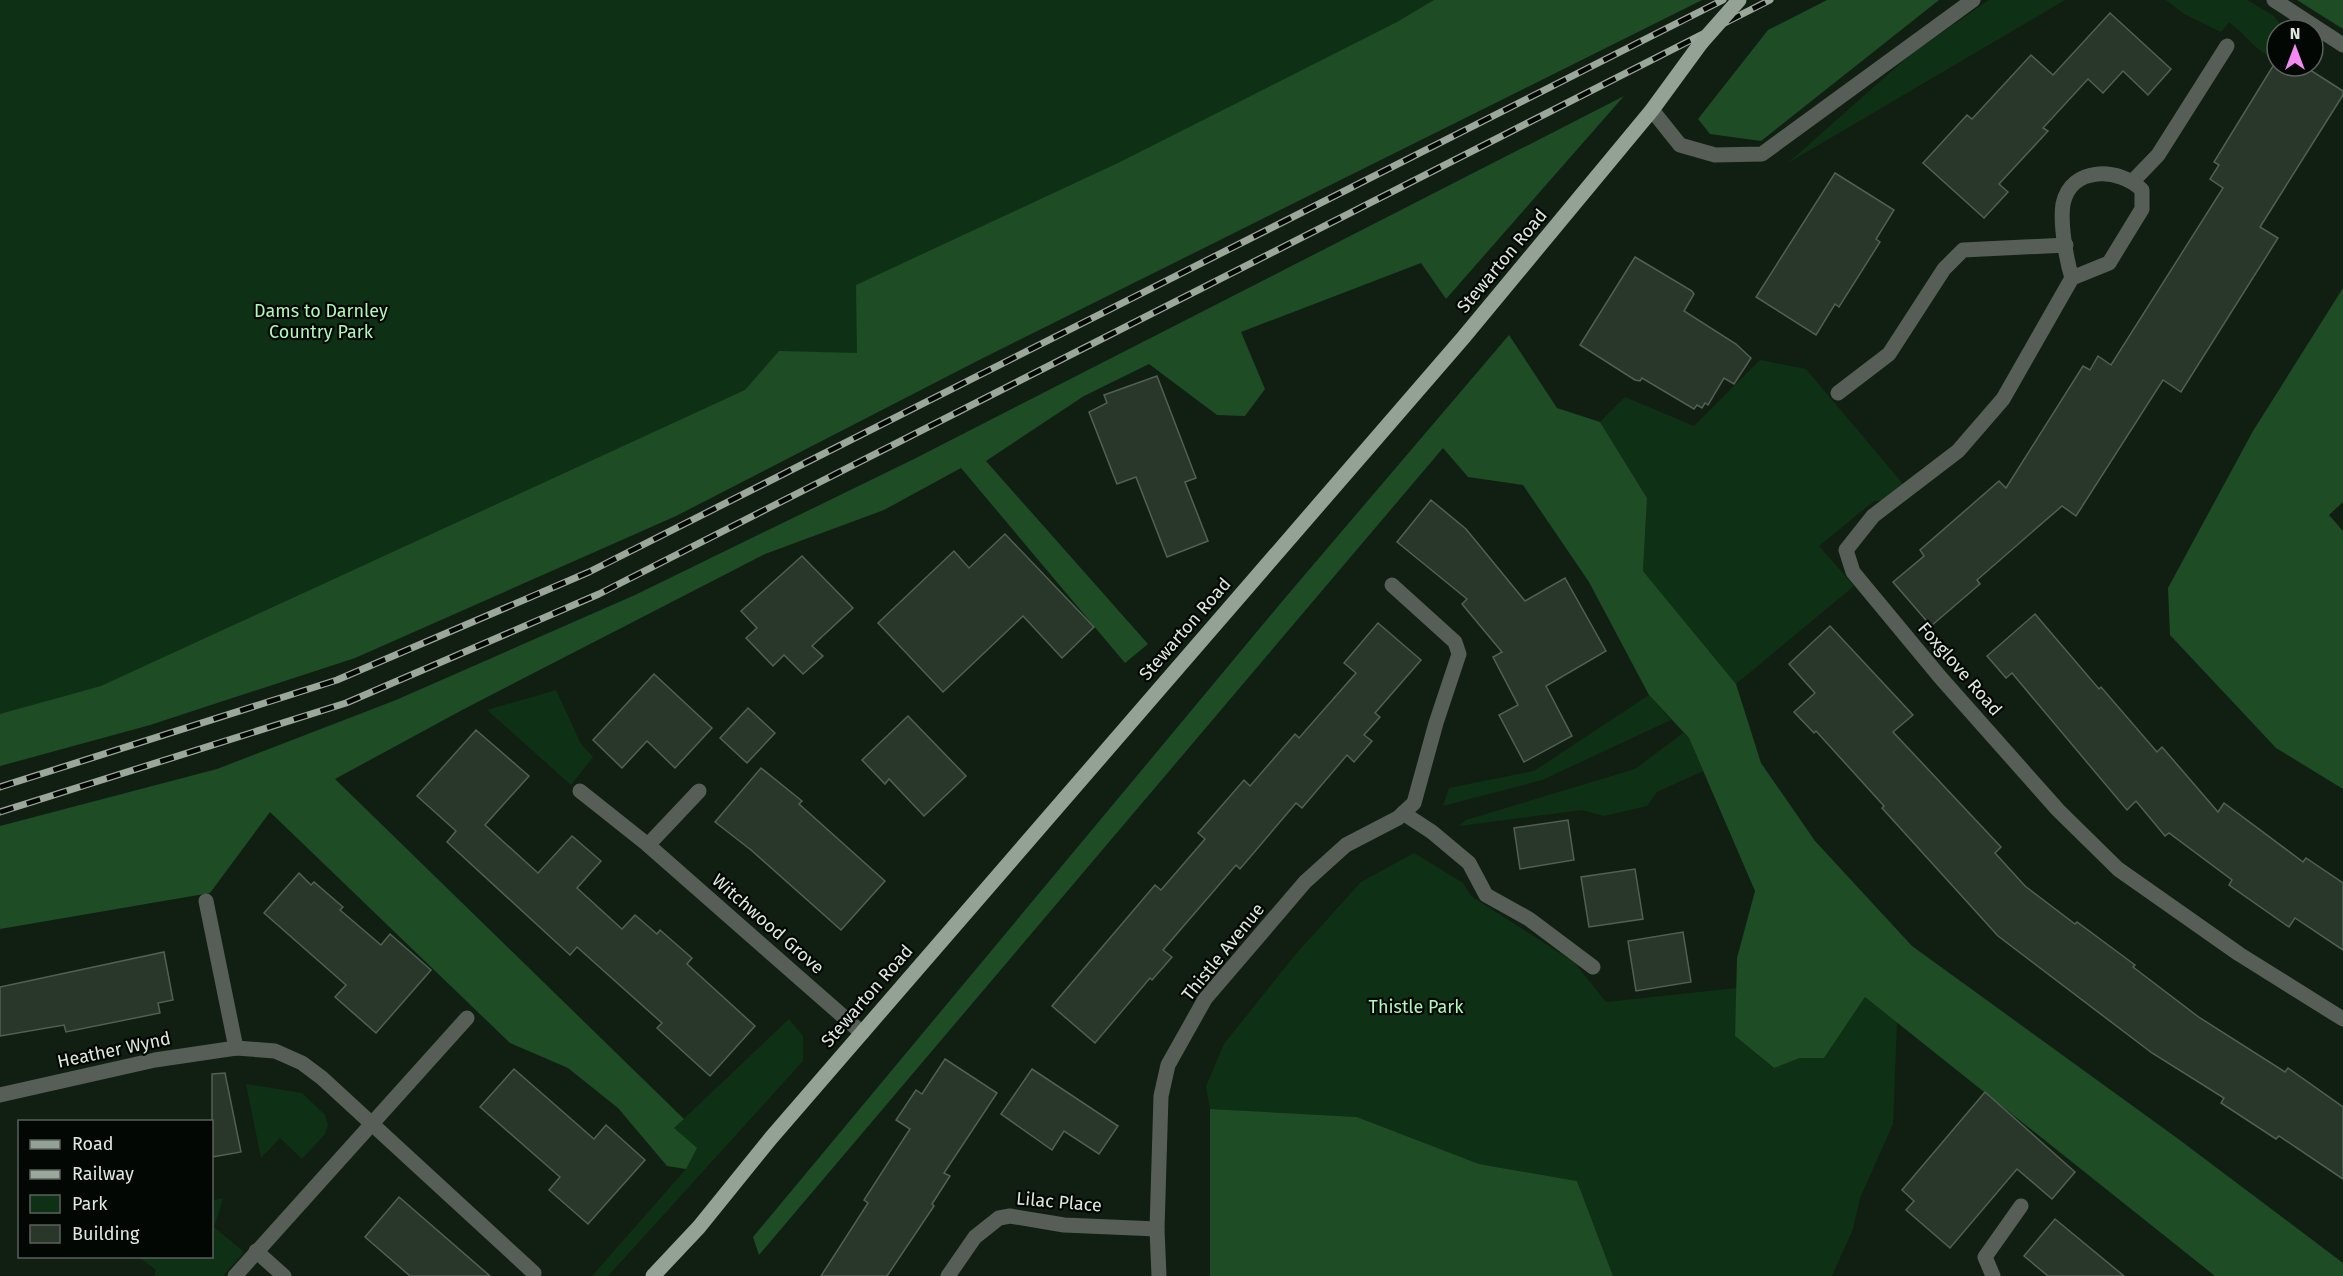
<svg xmlns="http://www.w3.org/2000/svg" width="2343" height="1276" viewBox="0 0 2343 1276" font-family="'Fira Sans',sans-serif">
<style>
.green{fill:#0e3115}
.forest{fill:#1d4c25}
.building{fill:#28372a;stroke:#506051;stroke-width:1.5}
.lines{fill:none;stroke-linecap:round;stroke-linejoin:round}
.minor{stroke:#575e57;stroke-width:15}
.major{stroke:#93a294;stroke-width:15}
.rail-casing{stroke:#9ca79c;stroke-width:7}
.rail{stroke:#030704;stroke-width:4.5;stroke-dasharray:14;stroke-linecap:butt}
.major-bridge{stroke:#93a294;stroke-width:15}
.labels{text-anchor:middle;stroke-width:4.5;stroke-linejoin:round;paint-order:stroke}
.street-label{font-size:18px;fill:#dfe8df;stroke:#030704}
.park-label{font-size:18px;fill:#aff8b7;stroke:#030704}
</style>
<rect width="100%" height="100%" fill="#111f12"/>
<g class="green">
<path d="M 0,0 L 1702,0 L 979,360 L 676,516 L 355,658 L 150,725 L 0,766 Z"/>
<path d="M 1989,0 L 2065,0 L 1788,163 L 1911,54 Z"/>
<path d="M 2166,0 L 2247,0 L 2274,16 L 2284,30 L 2277,30 L 2277,42 L 2268,56 C 2252,46 2244,33 2229,22 L 2221,32 L 2184,14 Z"/>
<path d="M 1760,360 L 1806,369 L 1903,484 L 1885,500 L 1874,501 L 1819,546 L 1854,586 L 1736,684 L 1643,571 L 1647,498 L 1600,422 L 1625,397 L 1694,426 Z"/>
<path d="M 556,690 L 581,744 L 593,757 L 571,785 L 487,710 Z"/>
<path d="M 1649,695 L 1671,720 L 1542,780 L 1443,806 L 1449,788 L 1534,771 Z"/>
<path d="M 1683,733 L 1689,738 L 1703,771 L 1657,792 L 1647,806 L 1604,816 L 1582,810 L 1459,826 L 1466,820 L 1635,769 Z"/>
<path d="M 1414,853 L 1463,883 L 1471,896 L 1574,962 L 1606,1002 L 1737,988 L 1735,1036 L 1773,1068 L 1800,1058 L 1824,1058 L 1865,997 L 1897,1021 L 1893,1124 L 1860,1198 L 1853,1229 L 1832,1276 L 1613,1276 L 1577,1181 L 1479,1164 L 1357,1117 L 1210,1109 L 1206,1086 L 1224,1044 L 1295,955 L 1361,882 Z"/>
<path d="M 789,1019 L 803,1036 L 803,1061 L 608,1276 L 592,1276 L 686,1169 L 674,1128 Z"/>
<path d="M 246,1084 L 302,1093 L 325,1115 L 328,1125 L 325,1134 L 302,1159 L 280,1138 L 261,1158 Z"/>
<path d="M 223,1198 L 214,1227 L 244,1252 L 223,1276 L 154,1276 L 156,1270 L 139,1257 L 212,1256 L 212,1201 Z"/>
</g>
<g class="forest">
<path d="M 1434,0 L 1702,0 L 979,360 L 676,516 L 355,658 L 150,725 L 0,766 L 0,714 L 101,686 L 745,390 L 779,351 L 857,353 L 856,285 L 1120,162 L 1397,22 Z"/>
<path d="M 1827,0 L 1939,0 L 1761,141 L 1710,134 L 1698,119 L 1768,30 Z"/>
<path d="M 2297,0 L 2343,0 L 2343,29 Z"/>
<path d="M 1624,96 L 1446,299 L 1421,263 L 1241,332 L 1265,389 L 1245,416 L 1217,415 L 1149,364 L 1084,396 L 986,461 L 1148,644 L 1125,663 L 961,468 L 884,510 L 765,554 L 464,709 L 335,779 L 684,1119 L 674,1128 L 697,1148 L 686,1169 L 667,1166 L 618,1108 L 568,1068 L 510,1043 L 270,812 L 210,893 L 0,929 L 0,826 L 217,769 L 396,700 L 635,595 L 914,459 Z"/>
<path d="M 2343,288 L 2343,502 L 2329,515 L 2343,531 L 2343,789 L 2276,748 L 2170,635 L 2168,588 L 2253,431 Z"/>
<path d="M 1509,335 L 1557,408 L 1600,422 L 1647,498 L 1643,571 L 1736,684 L 1761,763 L 1815,841 L 1912,946 L 2177,1138 L 2343,1263 L 2343,1276 L 2215,1276 L 1865,997 L 1824,1058 L 1800,1058 L 1774,1068 L 1735,1036 L 1737,958 L 1755,891 L 1689,738 L 1649,695 L 1589,582 L 1523,485 L 1468,477 L 1443,448 L 759,1255 L 753,1237 L 1285,598 Z"/>
<path d="M 1210,1109 L 1357,1117 L 1479,1164 L 1577,1181 L 1613,1276 L 1210,1276 Z"/>
</g>
<g class="building">
<path d="M 2110,13 L 2171,69 L 2148,95 L 2123,71 L 2103,93 L 2088,79 L 2043,128 L 2048,131 L 1999,184 L 2008,192 L 1984,218 L 1923,163 L 1967,115 L 1972,119 L 2031,55 L 2053,75 Z"/>
<path d="M 2273,66 L 2304,66 L 2343,91 L 2343,95 L 2260,227 L 2278,238 L 2181,392 L 2163,380 L 2076,516 L 2062,506 L 1977,580 L 1980,584 L 1931,626 L 1893,582 L 1924,556 L 1920,550 L 1999,481 L 2006,488 L 2083,366 L 2090,370 L 2098,356 L 2111,365 L 2223,188 L 2210,179 L 2219,165 L 2214,162 Z"/>
<path d="M 1835,173 L 1894,210 L 1876,239 L 1880,242 L 1839,307 L 1835,304 L 1816,335 L 1756,297 Z"/>
<path d="M 1635,257 L 1692,291 L 1694,294 L 1684,311 L 1736,344 L 1751,358 L 1734,384 L 1724,378 L 1708,405 L 1705,403 L 1702,408 L 1697,405 L 1694,409 L 1642,378 L 1640,381 L 1635,380 L 1580,345 Z"/>
<path d="M 1157,376 L 1196,478 L 1185,482 L 1208,541 L 1167,557 L 1136,477 L 1117,484 L 1089,412 L 1107,403 L 1104,395 Z"/>
<path d="M 1431,500 L 1466,529 L 1525,601 L 1565,578 L 1606,651 L 1546,686 L 1572,736 L 1524,762 L 1499,715 L 1518,705 L 1493,657 L 1502,652 L 1462,604 L 1467,599 L 1397,542 Z"/>
<path d="M 1005,534 L 1094,627 L 1062,658 L 1023,616 L 943,692 L 878,623 L 954,551 L 969,568 Z"/>
<path d="M 802,556 L 853,608 L 812,646 L 823,656 L 803,674 L 784,655 L 773,666 L 746,638 L 757,628 L 741,611 Z"/>
<path d="M 2035,614 L 2099,689 L 2101,687 L 2157,752 L 2162,747 L 2218,812 L 2224,803 L 2303,862 L 2306,858 L 2343,883 L 2343,950 L 2295,918 L 2289,927 L 2229,885 L 2232,880 L 2169,833 L 2165,836 L 2136,801 L 2127,810 L 2012,673 L 2006,678 L 1987,656 Z"/>
<path d="M 1378,623 L 1421,660 L 1375,713 L 1380,717 L 1364,735 L 1372,741 L 1354,762 L 1347,755 L 1302,808 L 1296,803 L 1240,869 L 1236,865 L 1163,950 L 1172,957 L 1152,980 L 1150,978 L 1095,1043 L 1052,1006 L 1155,885 L 1161,890 L 1205,839 L 1198,833 L 1244,780 L 1250,786 L 1295,734 L 1299,738 L 1356,673 L 1344,663 Z"/>
<path d="M 1830,626 L 1913,715 L 1893,732 L 2001,847 L 1995,853 L 2025,886 L 2075,924 L 2077,922 L 2135,965 L 2133,967 L 2200,1018 L 2285,1072 L 2288,1068 L 2343,1107 L 2343,1179 L 2279,1136 L 2276,1139 L 2221,1103 L 2224,1098 L 2152,1053 L 1998,936 L 1882,808 L 1884,806 L 1816,731 L 1814,733 L 1794,712 L 1815,693 L 1789,664 Z"/>
<path d="M 654,674 L 712,728 L 675,768 L 647,741 L 622,768 L 593,740 Z"/>
<path d="M 748,708 L 775,733 L 747,763 L 720,738 Z"/>
<path d="M 908,716 L 966,776 L 924,816 L 889,779 L 885,784 L 862,760 Z"/>
<path d="M 476,730 L 529,776 L 485,825 L 538,873 L 572,836 L 601,861 L 577,888 L 622,929 L 635,915 L 657,934 L 660,930 L 692,958 L 687,964 L 755,1026 L 710,1076 L 657,1028 L 662,1023 L 577,947 L 570,955 L 447,842 L 456,831 L 417,796 Z"/>
<path d="M 761,768 L 802,801 L 799,804 L 885,881 L 841,930 L 751,850 L 715,822 Z"/>
<path d="M 1568,820 L 1574,860 L 1520,869 L 1514,828 Z"/>
<path d="M 1635,869 L 1643,919 L 1589,927 L 1581,877 Z"/>
<path d="M 299,873 L 311,885 L 314,882 L 343,907 L 340,910 L 381,945 L 390,934 L 431,970 L 376,1033 L 335,997 L 346,985 L 264,913 Z"/>
<path d="M 1683,932 L 1691,982 L 1636,991 L 1628,941 Z"/>
<path d="M 164,952 L 173,1000 L 158,1003 L 160,1013 L 66,1032 L 64,1025 L 0,1036 L 0,987 Z"/>
<path d="M 945,1059 L 997,1093 L 944,1173 L 950,1176 L 932,1204 L 934,1206 L 887,1276 L 821,1276 L 868,1203 L 864,1200 L 910,1129 L 896,1120 L 916,1090 L 922,1094 Z"/>
<path d="M 514,1069 L 594,1139 L 606,1125 L 645,1160 L 588,1224 L 549,1190 L 560,1177 L 480,1107 Z"/>
<path d="M 1032,1069 L 1118,1126 L 1099,1154 L 1064,1131 L 1052,1150 L 1001,1114 Z"/>
<path d="M 225,1073 L 241,1152 L 212,1157 L 212,1074 Z"/>
<path d="M 1985,1092 L 2075,1172 L 2052,1199 L 2017,1169 L 1950,1248 L 1906,1210 L 1914,1201 L 1902,1190 Z"/>
<path d="M 399,1197 L 490,1276 L 410,1276 L 365,1237 Z"/>
<path d="M 2055,1219 L 2124,1276 L 2048,1276 L 2024,1256 Z"/>
</g>
<g class="lines">
<g class="minor">
<path d="M 2274,0 L 2343,45"/>
<path d="M 1652,110 L 1680,145 L 1715,155 L 1762,154 L 1973,0"/>
<path d="M 2133,181 L 2158,155 L 2227,46"/>
<path d="M 2072,278 C 2066,259 2060,223 2063,204 C 2071,166 2119,167 2142,190 L 2142,209 L 2109,263 L 2072,278 L 2003,399 L 1958,451 L 1873,516 L 1846,550 L 1853,572 L 1940,677 L 2058,810 L 2118,869 L 2239,954 L 2343,1019"/>
<path d="M 1838,393 L 1889,354 L 1944,269 L 1963,250 L 2066,245"/>
<path d="M 580,791 L 648,845 L 862,1033"/>
<path d="M 1403,813 L 1432,832 L 1469,863 L 1486,895 L 1529,919 L 1593,967"/>
<path d="M 648,845 L 699,791"/>
<path d="M 206,901 L 236,1048"/>
<path d="M 0,1095 L 155,1060 L 236,1048 L 275,1051 L 302,1063 L 322,1078 L 534,1273"/>
<path d="M 256,1251 L 284,1276"/>
<path d="M 235,1276 L 467,1018"/>
<path d="M 948,1276 L 975,1237 L 999,1218 L 1010,1216 L 1064,1225 L 1157,1229"/>
<path d="M 1159,1276 L 1157,1229 L 1161,1096 L 1168,1065 L 1205,999 L 1305,882 L 1346,845 L 1398,818 L 1414,803 L 1436,723 L 1459,654 L 1455,642 L 1392,585"/>
<path d="M 1993,1276 L 1985,1257 L 2021,1206"/>
</g>
<path class="major" d="M 653,1276 L 699,1227 L 771,1138 L 1463,338 L 1652,110 L 1701,43"/>
<defs>
<g id="rail">
<path d="M 0,787 L 337,680 L 589,572 L 1723,0"/>
<path d="M 0,812 L 346,703 L 599,594 L 1770,0"/>
</g>
</defs>
<use href="#rail" class="rail-casing"/>
<use href="#rail" class="rail"/>
<path class="major-bridge" d="M 1701,43 L 1739,0"/>
</g>
<g class="labels">
<g class="street-label">
<text transform="translate(1502 261) rotate(-50)" y="6">Stewarton Road</text>
<text transform="translate(1185 629) rotate(-49)" y="6">Stewarton Road</text>
<text transform="translate(1960 669) rotate(49)" y="6">Foxglove Road</text>
<text transform="translate(768 924) rotate(41)" y="6">Witchwood Grove</text>
<text transform="translate(1223 952) rotate(-51)" y="6">Thistle Avenue</text>
<text transform="translate(867 996) rotate(-49)" y="6">Stewarton Road</text>
<text transform="translate(114 1050) rotate(-12)" y="6">Heather Wynd</text>
<text transform="translate(1059 1202) rotate(5)" y="6">Lilac Place</text>
</g>
<g class="park-label">
<text x="321" y="317">Dams to Darnley<tspan x="321" dy="21">Country Park</tspan></text>
<text x="1416" y="1013">Thistle Park</text>
</g>
</g>
<rect x="18" y="1120" width="195" height="138" fill="#030704" stroke="#5b615c" stroke-width="1.5"/>
<rect x="30" y="1140" width="30" height="9" fill="#93a294" stroke="#5b615c" stroke-width="1.5"/>
<text x="72" y="1150" font-size="18" fill="#dfe8df">Road</text>
<rect x="30" y="1170" width="30" height="9" fill="#9ca79c" stroke="#5b615c" stroke-width="1.5"/>
<text x="72" y="1180" font-size="18" fill="#dfe8df">Railway</text>
<rect x="30" y="1195" width="30" height="18" fill="#0e3115" stroke="#5b615c" stroke-width="1.5"/>
<text x="72" y="1210" font-size="18" fill="#dfe8df">Park</text>
<rect x="30" y="1225" width="30" height="18" fill="#28372a" stroke="#5b615c" stroke-width="1.5"/>
<text x="72" y="1240" font-size="18" fill="#dfe8df">Building</text>
<g transform="translate(2295 48)"><circle r="28" fill="#030704" stroke="#5b615c" stroke-width="1.5"/>
<path d="M0-4.5L10 22L0 15L-10 22Z" fill="#f28af2"/>
<text y="-9" font-size="16" font-weight="bold" text-anchor="middle" fill="#dfe8df">N</text>
</g>
</svg>
